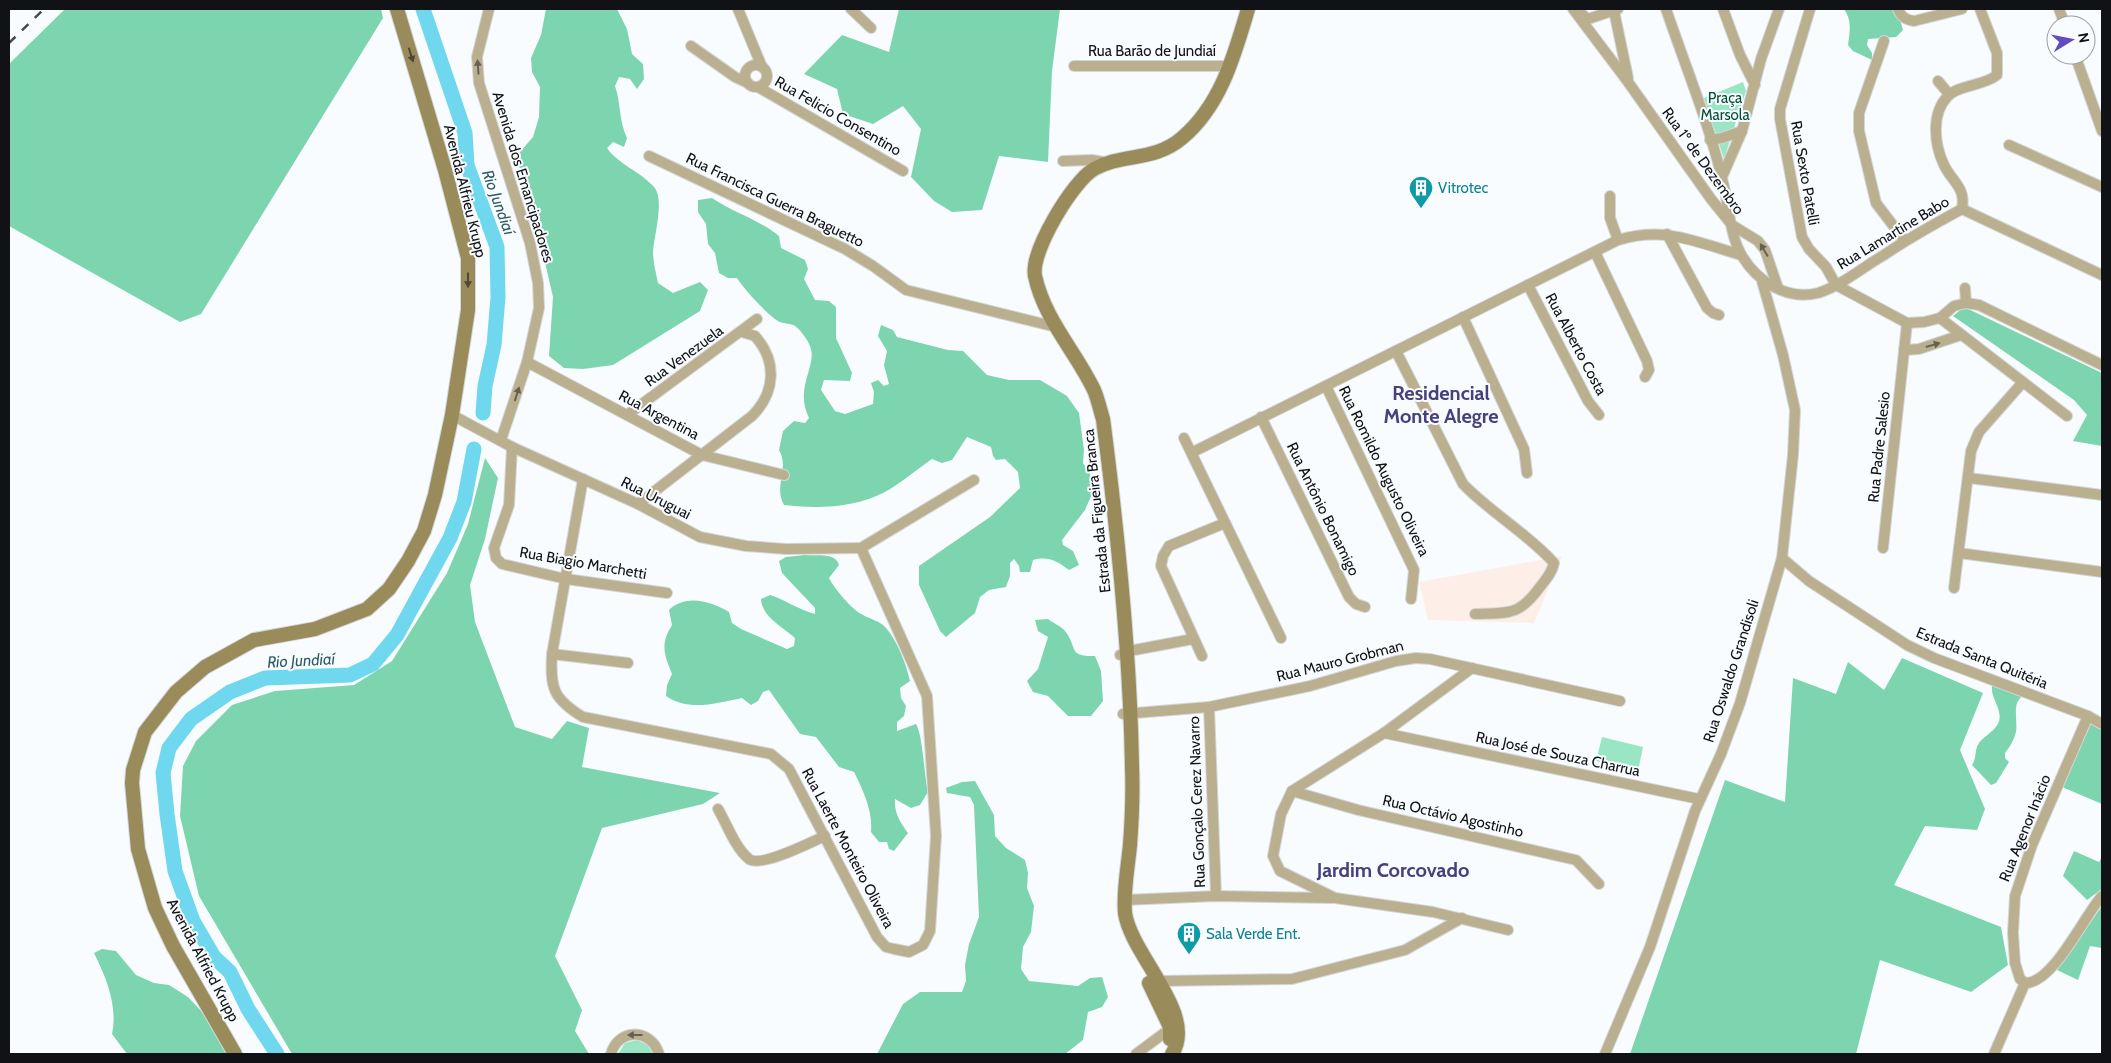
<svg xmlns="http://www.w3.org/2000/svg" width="2111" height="1063" viewBox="0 0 2111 1063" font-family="Cabin,sans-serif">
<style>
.education{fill:#fdeee8}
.green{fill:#9ae6c4}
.forest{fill:#7dd5af}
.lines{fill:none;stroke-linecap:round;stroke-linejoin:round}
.river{stroke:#6fd8ee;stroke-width:15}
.street-casing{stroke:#d4d7da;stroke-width:12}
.secondary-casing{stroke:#d4d7da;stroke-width:16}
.street{stroke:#bab090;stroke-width:10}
.secondary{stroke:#998b5a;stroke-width:14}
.rail{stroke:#484a4d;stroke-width:2.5;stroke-dasharray:9 9;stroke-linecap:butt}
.oneway{fill:#4e4834}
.oneway2{fill:#656152}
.labels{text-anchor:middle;stroke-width:4;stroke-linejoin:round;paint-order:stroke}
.street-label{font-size:15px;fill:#101215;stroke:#f9fcff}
.park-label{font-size:15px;fill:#024f37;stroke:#f9fcff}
.culture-label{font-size:15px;fill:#0d838f;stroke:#f9fcff;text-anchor:start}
.water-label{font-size:16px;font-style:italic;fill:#2d5b65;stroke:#f9fcff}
.district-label{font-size:20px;font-weight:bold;fill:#48407d;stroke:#f9fcff}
</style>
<rect width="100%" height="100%" fill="#f9fcff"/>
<path class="education" d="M 1562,556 L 1534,623 L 1428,620 L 1419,582 Z"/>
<g class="green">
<path d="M 1743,82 L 1746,91 L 1724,159 L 1704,98 Z"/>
<path d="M 1602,737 L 1643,747 L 1638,771 L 1596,761 Z"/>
<path d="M 637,1040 L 648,1045 L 653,1054 L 618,1054 L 625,1043 Z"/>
</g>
<g class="forest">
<path d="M 65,9 L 381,9 L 383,18 L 201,314 L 180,322 L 9,226 L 9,64 Z"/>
<path d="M 546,9 L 617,9 L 627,29 L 632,54 L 643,64 L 644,79 L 637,89 L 630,79 L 619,77 L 615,86 C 621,103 619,122 627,138 L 624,147 L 613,142 L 607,148 C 618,164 641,172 654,187 C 665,199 654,236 653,252 C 653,262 656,273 658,283 L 673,293 L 700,282 L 708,290 L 700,311 L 613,365 L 583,369 L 564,368 L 549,356 L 553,297 L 537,228 L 519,166 L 519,153 L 533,137 L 539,117 L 540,87 L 532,72 L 531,58 L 541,35 Z"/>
<path d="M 899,9 L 1060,9 L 1052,71 L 1048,162 L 999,156 L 982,210 L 952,212 L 934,201 L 911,177 L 921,129 L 903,106 L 873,124 L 843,114 L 837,89 L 804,74 L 842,35 L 889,52 Z"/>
<path d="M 1844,9 L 1897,9 L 1903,30 L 1896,37 L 1868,39 L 1867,45 L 1872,53 L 1872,60 L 1853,51 L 1848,45 C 1850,31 1852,20 1844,9 Z"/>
<path d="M 712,198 C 734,213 758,219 779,236 L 781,248 L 805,260 L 808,269 L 804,279 L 815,300 L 829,301 L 836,307 L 836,338 L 852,373 L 850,381 L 824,380 L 821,390 L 835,411 L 845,414 L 873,404 L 874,392 L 871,383 L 878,380 L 884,386 L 889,384 L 884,365 L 887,351 L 878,336 L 881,325 L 893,330 L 897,337 L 948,350 L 963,351 L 987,375 L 1009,380 L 1040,380 L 1067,396 L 1079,413 L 1084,450 L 1083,463 L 1090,473 L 1092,494 L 1085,510 L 1062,540 L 1063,545 L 1073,551 L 1079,565 L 1069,570 C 1057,561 1048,556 1033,560 L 1030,572 L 1020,572 L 1019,566 L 1014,559 L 1010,563 L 1010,576 L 1006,587 L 989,590 L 980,597 L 975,613 L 946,637 L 940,631 L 919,585 L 919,566 L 990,517 L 1020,488 L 1018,472 L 1005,459 L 996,460 L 993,456 L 991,447 L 967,437 L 952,460 L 942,463 L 932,459 C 916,470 900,484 883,493 C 853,508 818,509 784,505 C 773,486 790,469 779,450 L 783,431 L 794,421 L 805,423 L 809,418 C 793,386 820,364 809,344 C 807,339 799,328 795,326 C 791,323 784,324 780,322 C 769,317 744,289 737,278 L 728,278 L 719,273 L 715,253 L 708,244 L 706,224 L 698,212 L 698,200 Z"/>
<path d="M 1964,307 L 2102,373 L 2102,446 L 2073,441 L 2087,415 L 2074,400 L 1953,316 Z"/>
<path d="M 485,458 L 498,478 L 485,539 L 470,585 L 475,622 L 515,727 L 552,739 L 567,721 L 589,728 L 582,767 L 720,793 L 703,804 L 602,828 L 555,956 L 582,1010 L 575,1031 L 589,1054 L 292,1054 L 199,896 L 180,816 L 183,766 L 196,741 L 232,705 L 275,691 L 354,685 L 392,661 L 447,573 L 468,524 Z"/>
<path d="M 805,555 C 816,556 836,552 839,565 L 829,578 C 834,588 852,610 863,615 C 870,619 880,621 886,628 C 898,642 906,664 910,681 L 900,688 L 901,698 L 906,706 L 904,716 L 897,722 L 897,731 L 916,724 C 923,736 924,775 928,792 L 920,805 L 911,808 L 895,799 C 894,813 900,822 908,833 L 894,851 L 889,849 L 887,842 L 879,842 L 871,832 C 873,811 863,790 854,772 L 839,767 L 816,737 L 800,734 L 769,690 L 763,692 L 758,701 L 751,705 L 742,698 C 718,703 688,712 666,696 L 667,685 L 672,674 C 664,654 660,644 672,625 L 669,610 C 686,594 710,601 729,612 L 732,623 L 741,629 L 787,649 L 794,646 L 795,638 C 782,626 762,617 761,599 L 770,595 C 786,600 799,610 815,614 L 815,608 L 782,573 L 779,561 L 786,557 Z"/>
<path d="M 1048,619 C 1053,623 1061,626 1065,631 C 1078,647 1067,657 1095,656 L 1101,671 L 1103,701 L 1091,716 L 1068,716 L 1048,696 L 1033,692 L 1027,681 L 1038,669 L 1048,637 L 1038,631 L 1035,620 Z"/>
<path d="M 1902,658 L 1983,693 L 1960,750 L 1985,809 L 1977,830 L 1925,826 L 1894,885 L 2001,927 L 2008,965 L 1971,992 L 1880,960 L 1856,1054 L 1630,1054 L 1725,780 L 1785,802 L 1793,678 L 1836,694 L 1848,662 L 1884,690 Z"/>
<path d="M 1999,685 L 2024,695 C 2011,703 2018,718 2016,732 C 2014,740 2010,747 2005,753 L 2005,758 L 2009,762 L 1996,783 L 1991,785 L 1972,765 C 1977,758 1974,750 1979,743 C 1987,733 2003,728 1999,712 C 1997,702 1991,696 1992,686 Z"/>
<path d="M 2089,721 L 2102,729 L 2102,804 L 2062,787 Z"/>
<path d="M 975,781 L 994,815 L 995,836 L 1006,848 L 1025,860 L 1028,873 L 1027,888 L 1034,906 L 1031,932 L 1023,947 L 1021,969 L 1029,981 L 1078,986 L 1090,978 L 1102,977 L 1108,997 L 1102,1007 L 1088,1012 L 1083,1040 L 1065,1054 L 877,1054 L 903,1004 L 920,992 L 962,992 L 966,981 L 965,965 L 969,944 L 979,917 L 974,805 L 970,797 L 947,793 L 946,788 L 962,782 Z"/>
<path d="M 2074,851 L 2099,862 L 2102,857 L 2102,889 L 2087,900 L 2063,876 Z"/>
<path d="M 2102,906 L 2102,948 L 2090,946 L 2078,980 L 2057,970 Z"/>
<path d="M 102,949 L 116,951 L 136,975 L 154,983 L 169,985 L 188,997 L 218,1029 L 228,1054 L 127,1054 L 112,1034 C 118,1006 106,977 94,953 Z"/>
</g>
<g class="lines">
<g class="river">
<path d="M 423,9 L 465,133 L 467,165 L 497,247 L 498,297 L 494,345 L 485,386 L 483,413"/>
<path d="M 277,1054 L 248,1009 L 230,972 L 214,957 L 193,921 L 175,871 L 167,814 L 163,773 L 169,748 L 191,719 L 230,692 L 265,678 L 350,675 L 373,664 L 397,635 L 450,538 L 464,502 L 474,449"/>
</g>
<defs>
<g id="street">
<path d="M 489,9 L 477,57 L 479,83 L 530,243 L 538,283 L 539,308 L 527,362 L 501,440"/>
<path d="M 738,9 L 762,67"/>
<path d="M 851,9 L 871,28"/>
<path d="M 1573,9 L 1628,82 L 1711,199 L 1732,225 L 1758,241 L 1765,250 L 1778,288"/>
<path d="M 1666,9 C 1685,65 1708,121 1722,178 C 1729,203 1729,234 1742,256 C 1757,281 1787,301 1818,293 C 1841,286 1863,267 1884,255 C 1909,238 1936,223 1962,209"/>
<path d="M 1723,9 L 1740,55 L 1755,85"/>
<path d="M 1810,9 L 1780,109 L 1780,119 L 1802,237 L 1809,249 L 1826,267 L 1836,285 L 1907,323 L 1924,322 L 1940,318 L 1954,306 L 1966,303 L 1979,305 L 2102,365"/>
<path d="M 1898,9 C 1901,17 1906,20 1914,21 L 1962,9"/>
<path d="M 2059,9 L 2065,25"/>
<path d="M 1577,10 L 1588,19 L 1618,9"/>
<path d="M 1614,11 L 1628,78"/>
<path d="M 1884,41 L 1859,113 L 1859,131 L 1876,203 L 1905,241"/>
<path d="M 691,46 L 735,77 L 748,83"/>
<path d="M 2075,55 L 2102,131"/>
<circle cx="756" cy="76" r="11"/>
<path d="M 1074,66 L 1231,66"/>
<path d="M 1938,81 L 1949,94"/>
<path d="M 758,87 L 903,171"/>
<path d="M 1710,140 L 1722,138 L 1742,131"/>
<path d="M 2009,145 L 2102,187"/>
<path d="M 649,156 L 845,249 L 873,266 L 906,290 L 1056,327"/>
<path d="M 1063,161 L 1092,160 L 1109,163"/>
<path d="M 1722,177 L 1742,131 L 1761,59 L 1779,9"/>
<path d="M 1610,196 L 1610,218 L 1618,240"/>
<path d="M 1962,209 C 1966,187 1952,182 1944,165 C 1934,144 1931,113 1948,96 C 1958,85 1984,86 1997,75 L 1997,53 L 1980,9"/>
<path d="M 1962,209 L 2102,275"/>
<path d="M 1667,234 L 1707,308 L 1713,313 L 1719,315"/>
<path d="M 1595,252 L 1647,361 L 1649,370 L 1645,377"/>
<path d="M 1528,285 L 1588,401 L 1599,415"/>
<path d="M 1965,288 L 1966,303"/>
<path d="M 1463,317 L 1524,449 L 1527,473"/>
<path d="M 1940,318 L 2067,416"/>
<path d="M 1904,350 L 1919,349 L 1961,335"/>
<path d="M 1396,351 L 1463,484 C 1491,513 1527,533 1554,563 C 1552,573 1546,579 1540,587 C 1519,616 1509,613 1475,614"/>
<path d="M 527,362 L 702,455 L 784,475"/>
<path d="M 1326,386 L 1414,570 L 1411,599"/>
<path d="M 452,415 L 512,447 L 638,504 L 700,537 L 746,546 L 786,549 L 861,548"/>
<path d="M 627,415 L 757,319"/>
<path d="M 1261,417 L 1349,597 L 1356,604 L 1365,607"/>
<path d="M 1184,438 L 1281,638"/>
<path d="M 512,447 L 509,505 L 494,548 L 496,558 L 502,564 L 566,579 L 667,593"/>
<path d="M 1193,452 L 1618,240 C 1665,226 1696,242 1741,255"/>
<path d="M 1969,478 L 2102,495"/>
<path d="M 583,479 L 552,654 C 550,688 553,699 583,717 L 771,754 L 789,769 L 877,937 L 886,947 L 894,949 L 909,952 L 923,945 L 930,931 L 936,836 L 927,696 L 861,548"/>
<path d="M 638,504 L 752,416 C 776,392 777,361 755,336 L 742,332"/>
<path d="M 861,548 L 974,480"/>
<path d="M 1883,548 L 1907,323"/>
<path d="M 1959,553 L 2102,572"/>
<path d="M 1782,558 L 1809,581 L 1907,645 L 1934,658 L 2088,716 L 2102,724"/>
<path d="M 1954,588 L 1971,451 L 1979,432 L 2023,382"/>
<path d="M 552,654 L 628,663"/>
<path d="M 1120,655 L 1129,651 L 1193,639"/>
<path d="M 1202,656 L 1161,566 L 1163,556 L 1169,546 L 1225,523"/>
<path d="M 1472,668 L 1384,733 L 1292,791 L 1281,814 L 1273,856 L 1280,871 L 1335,898 L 1433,912 L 1508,930"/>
<path d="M 1209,707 L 1216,896"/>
<path d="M 1123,714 L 1209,707 L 1310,686 L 1396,661 L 1416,658 L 1430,659 L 1620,701"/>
<path d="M 1384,733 L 1699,799"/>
<path d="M 1292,791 L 1358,810 L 1576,860 L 1599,884"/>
<path d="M 718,809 C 727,824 735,848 749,859 C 761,868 811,842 825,836"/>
<path d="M 1125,900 L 1216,896 L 1332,898"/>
<path d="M 1158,981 L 1292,979 L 1405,950 L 1462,918"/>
<path d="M 2025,983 L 2020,979 L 2015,963 L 2013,933 L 2015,896 L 2032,845 L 2088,716"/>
<path d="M 2025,983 C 2053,984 2084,916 2102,896"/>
<path d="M 611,1054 C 618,1028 651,1028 659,1054"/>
<path d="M 1136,1054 L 1175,1025"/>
<path d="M 1605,1054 L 1650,947 L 1695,811 L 1721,754 L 1740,703 L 1782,558 L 1793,455 L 1795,410 L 1783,355 L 1762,281"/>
<path d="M 1994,1054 L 2025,983"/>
</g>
<g id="secondary">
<path d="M 1149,983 L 1170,1027 L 1170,1039"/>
<path d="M 235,1054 L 173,946 L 155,908 L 138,849 L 132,783 L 133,770 L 145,732 L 176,692 L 205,667 L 254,640 L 315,629 L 367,609 L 389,589 L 408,561 L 424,531 L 435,495 L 452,415 L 468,310 L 468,258 L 445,170 L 397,9"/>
<path d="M 1172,1054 C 1198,1014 1131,955 1125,913 C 1123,891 1128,867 1130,845 C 1132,819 1133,792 1132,766 C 1130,650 1118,534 1103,419 C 1100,410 1098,399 1094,390 C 1076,352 1044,319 1035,276 C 1030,252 1073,181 1094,169 C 1122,153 1154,162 1182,138 C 1221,105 1234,56 1248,9"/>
</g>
</defs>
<use href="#street" class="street-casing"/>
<use href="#secondary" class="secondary-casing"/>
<use href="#street" class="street"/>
<use href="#secondary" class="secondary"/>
<path class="rail" d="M 9,43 L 44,9"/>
</g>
<defs><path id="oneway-solid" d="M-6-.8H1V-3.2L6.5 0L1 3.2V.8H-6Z" transform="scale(1.25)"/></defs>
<g class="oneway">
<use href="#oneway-solid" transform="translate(411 55) rotate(73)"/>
<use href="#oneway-solid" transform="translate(468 280) rotate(90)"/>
</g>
<g class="oneway2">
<use href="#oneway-solid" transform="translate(478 67) rotate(-94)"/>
<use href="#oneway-solid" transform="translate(1764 250) rotate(-121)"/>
<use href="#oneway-solid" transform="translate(1933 345) rotate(-16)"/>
<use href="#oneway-solid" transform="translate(517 394) rotate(-72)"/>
<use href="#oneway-solid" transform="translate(635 1035) rotate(180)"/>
</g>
<defs>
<symbol id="building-pin" viewBox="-11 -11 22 30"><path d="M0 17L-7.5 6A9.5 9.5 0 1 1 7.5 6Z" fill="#0f9aa8" stroke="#f9fcff"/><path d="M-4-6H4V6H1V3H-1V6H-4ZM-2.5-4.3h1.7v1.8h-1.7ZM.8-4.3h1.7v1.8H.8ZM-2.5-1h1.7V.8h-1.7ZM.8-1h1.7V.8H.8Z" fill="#fff"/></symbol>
</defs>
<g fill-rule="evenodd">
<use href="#building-pin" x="1407" y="174" width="28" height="38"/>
<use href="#building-pin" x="1175" y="920" width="28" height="38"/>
</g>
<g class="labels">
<g class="street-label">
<text x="1152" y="56">Rua Barão de Jundiaí</text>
<text transform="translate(838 116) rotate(30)" y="5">Rua Felicio Consentino</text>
<text transform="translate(1703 161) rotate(54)" y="5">Rua 1º de Dezembro</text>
<text transform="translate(1805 173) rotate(80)" y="5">Rua Sexto Patelli</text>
<text transform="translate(523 177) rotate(73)" y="5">Avenida dos Emancipadores</text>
<text transform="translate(465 191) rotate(76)" y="5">Avenida Alfrieu Krupp</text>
<text transform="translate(775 200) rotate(26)" y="5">Rua Francisca Guerra Braguetto</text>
<text transform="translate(1893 233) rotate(-31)" y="5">Rua Lamartine Babo</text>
<text transform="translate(1576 344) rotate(62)" y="5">Rua Alberto Costa</text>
<text transform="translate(684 356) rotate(-36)" y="5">Rua Venezuela</text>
<text transform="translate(659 415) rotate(28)" y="5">Rua Argentina</text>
<text transform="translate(1879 447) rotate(-84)" y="5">Rua Padre Salesio</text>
<text transform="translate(1384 471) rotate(64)" y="5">Rua Romildo Augusto Oliveira</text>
<text transform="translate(656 498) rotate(27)" y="5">Rua Uruguai</text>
<text transform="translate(1323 509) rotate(64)" y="5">Rua Antônio Bonamigo</text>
<text transform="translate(1097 511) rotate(-96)" y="5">Estrada da Figueira Branca</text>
<text transform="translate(583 563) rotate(10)" y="5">Rua Biagio Marchetti</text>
<text transform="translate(1982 658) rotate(22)" y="5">Estrada Santa Quitéria</text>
<text transform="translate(1340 661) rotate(-14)" y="5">Rua Mauro Grobman</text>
<text transform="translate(1731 671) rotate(-72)" y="5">Rua Oswaldo Grandisoli</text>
<text transform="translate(1558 754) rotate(12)" y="5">Rua José de Souza Charrua</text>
<text transform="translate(1197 802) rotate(-92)" y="5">Rua Gonçalo Cerez Navarro</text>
<text transform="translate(1453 816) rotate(13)" y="5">Rua Octávio Agostinho</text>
<text transform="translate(2025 828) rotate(-68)" y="5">Rua Agenor Inácio</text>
<text transform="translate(848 848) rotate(62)" y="5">Rua Laerte Monteiro Oliveira</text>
<text transform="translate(203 960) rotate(62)" y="5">Avenida Alfried Krupp</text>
</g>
<g class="park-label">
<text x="1725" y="103">Praça<tspan x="1725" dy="17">Marsola</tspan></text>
</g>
<g class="culture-label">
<text x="1438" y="193">Vitrotec</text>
<text x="1206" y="939">Sala Verde Ent.</text>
</g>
<g class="water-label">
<text transform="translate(499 202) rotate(70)" y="6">Rio Jundiaí</text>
<text transform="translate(301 660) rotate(-3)" y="6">Rio Jundiaí</text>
</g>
<g class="district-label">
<text x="1441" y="400">Residencial<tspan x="1441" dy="23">Monte Alegre</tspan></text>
<text x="1393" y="877">Jardim Corcovado</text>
</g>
</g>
<rect width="2111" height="1063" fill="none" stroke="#101215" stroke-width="20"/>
<g transform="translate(2071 40) rotate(80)"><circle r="24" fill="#f9fcff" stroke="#9c9ea1"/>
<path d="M0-4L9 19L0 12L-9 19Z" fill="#624ac2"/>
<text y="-8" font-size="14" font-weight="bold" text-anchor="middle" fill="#101215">N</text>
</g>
</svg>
